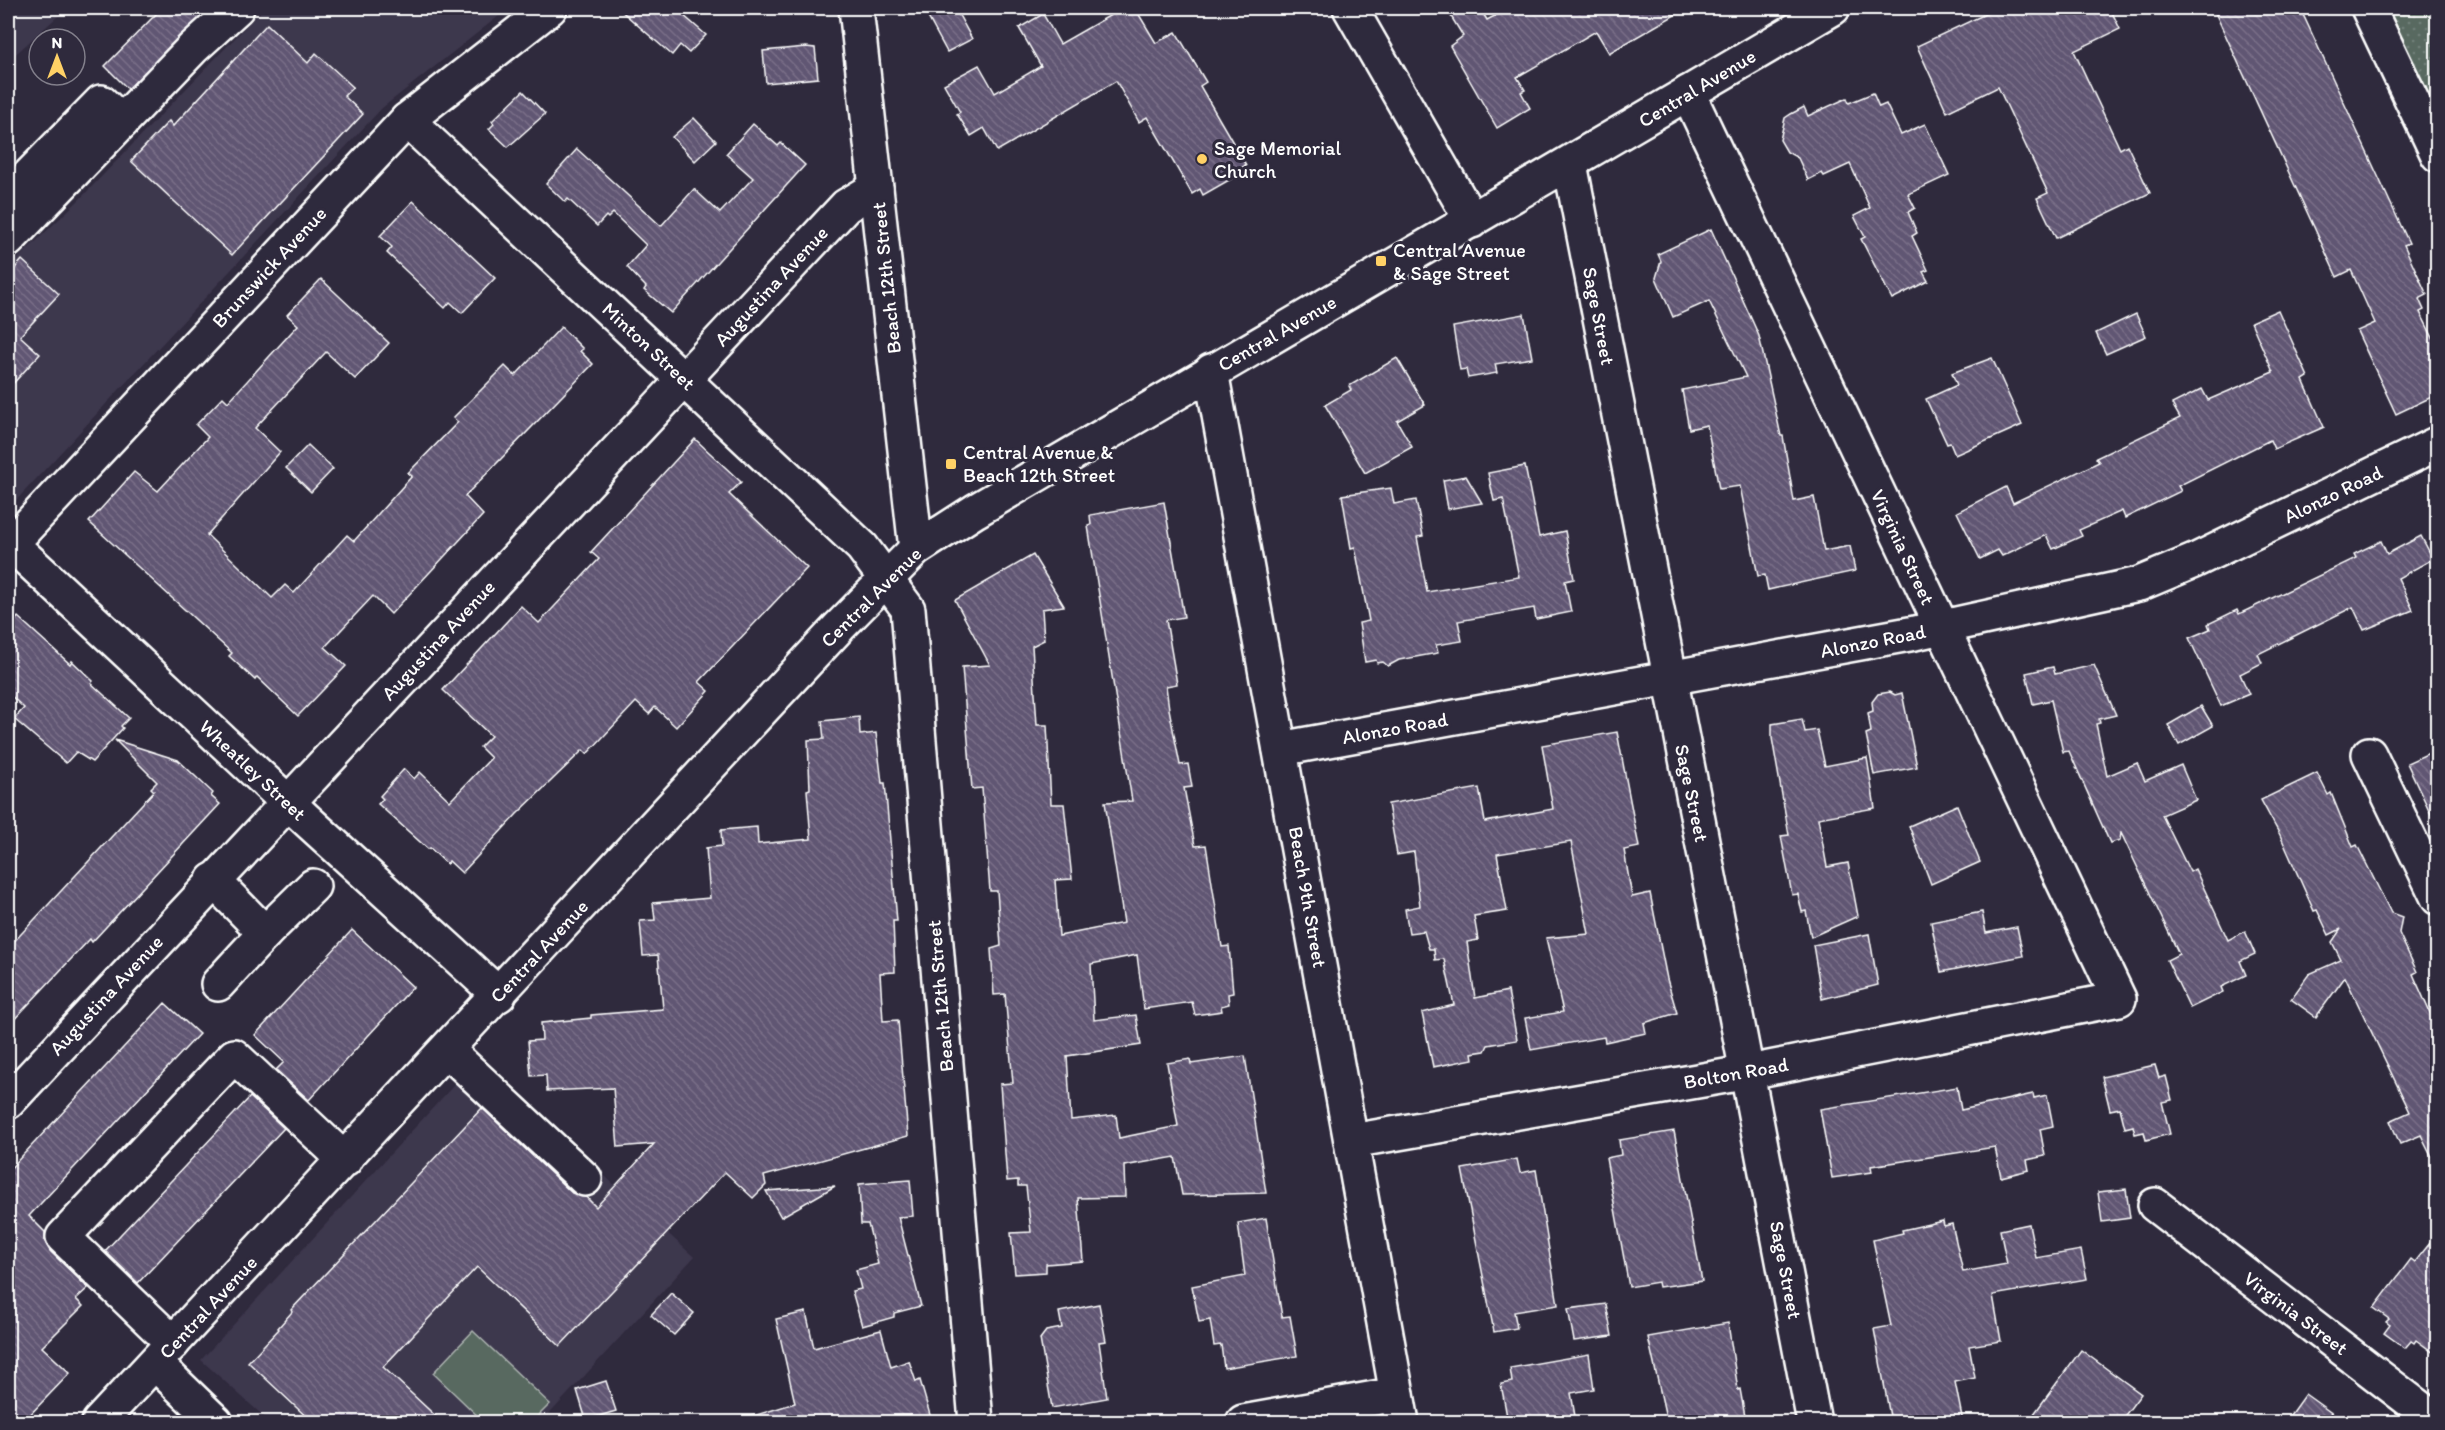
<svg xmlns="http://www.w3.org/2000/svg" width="2445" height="1430" viewBox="0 0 2445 1430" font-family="Itim,sans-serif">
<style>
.built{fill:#3e374d}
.grass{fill:url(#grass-dots);stroke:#acb4b0;stroke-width:1.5}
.garden{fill:#586961;stroke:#acb4b0;stroke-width:1.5}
.building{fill:url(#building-back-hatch);stroke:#fff;stroke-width:1.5}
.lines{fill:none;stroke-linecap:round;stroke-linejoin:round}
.minor-casing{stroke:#fff;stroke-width:38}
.major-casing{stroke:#fff;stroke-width:38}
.minor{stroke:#2f2a3d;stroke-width:33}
.major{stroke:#2f2a3d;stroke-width:33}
.poi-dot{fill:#ffd166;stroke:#2f2a3d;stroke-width:2}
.labels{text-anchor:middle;stroke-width:6;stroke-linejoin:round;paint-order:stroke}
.street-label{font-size:20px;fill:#fff;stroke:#2f2a3d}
.poi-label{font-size:20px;fill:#fff;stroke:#2f2a3d;text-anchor:start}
</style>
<defs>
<pattern id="grass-dots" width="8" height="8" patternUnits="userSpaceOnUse" patternTransform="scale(1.5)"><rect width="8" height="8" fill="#586961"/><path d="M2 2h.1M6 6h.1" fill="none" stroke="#718079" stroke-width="1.8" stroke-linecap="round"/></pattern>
<pattern id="building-back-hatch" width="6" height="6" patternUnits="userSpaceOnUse" patternTransform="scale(1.5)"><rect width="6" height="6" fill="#615673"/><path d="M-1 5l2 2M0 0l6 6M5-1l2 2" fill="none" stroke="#796f88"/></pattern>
</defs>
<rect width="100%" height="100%" fill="#2f2a3d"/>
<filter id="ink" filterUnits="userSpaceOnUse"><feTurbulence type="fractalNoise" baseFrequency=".0167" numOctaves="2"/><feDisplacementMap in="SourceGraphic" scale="12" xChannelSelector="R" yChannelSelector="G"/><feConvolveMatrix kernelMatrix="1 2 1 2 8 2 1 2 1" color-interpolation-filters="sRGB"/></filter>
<g filter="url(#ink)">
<g class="built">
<path d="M 8,8 L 67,8 L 8,61 Z"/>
<path d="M 264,8 L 509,8 L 382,108 L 8,509 L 8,268 L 77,202 Z"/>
<path d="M 477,1060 L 694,1257 L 542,1422 L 270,1422 L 201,1360 Z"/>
</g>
<path class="grass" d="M 2373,8 L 2437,8 L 2437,144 Z"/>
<path class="garden" d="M 473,1331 L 550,1404 L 532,1422 L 484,1422 L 433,1373 Z"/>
<g class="building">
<path d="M 162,8 L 210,8 L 128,89 L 105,66 Z"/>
<path d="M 618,8 L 675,8 L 706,35 L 689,53 L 680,45 L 672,55 Z"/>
<path d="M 923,8 L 955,8 L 972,39 L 947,52 Z"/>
<path d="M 1123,8 L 1135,8 L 1156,43 L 1176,32 L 1206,82 L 1200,86 L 1246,165 L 1236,171 L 1238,175 L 1203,195 L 1200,189 L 1192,194 L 1147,117 L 1139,122 L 1116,81 L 997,151 L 984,128 L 971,136 L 957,114 L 960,112 L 944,84 L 979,65 L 995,93 L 1041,66 L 1019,28 L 1043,14 L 1060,44 Z"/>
<path d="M 1446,8 L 1480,8 L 1487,20 L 1510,8 L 1687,8 L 1609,53 L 1596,31 L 1517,77 L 1525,90 L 1521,92 L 1530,108 L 1497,128 L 1450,46 L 1463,36 Z"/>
<path d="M 1998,8 L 2110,8 L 2120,29 L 2074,51 L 2120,149 L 2127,145 L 2150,193 L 2056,238 L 2037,198 L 2048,193 L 1998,87 L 1947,112 L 1917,46 Z"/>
<path d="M 2213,8 L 2300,8 L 2409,243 L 2404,245 L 2427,295 L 2419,299 L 2424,310 L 2420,312 L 2438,348 L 2438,394 L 2396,414 L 2357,331 L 2375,323 L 2351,270 L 2337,277 Z"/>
<path d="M 267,24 L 308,63 L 316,53 L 353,87 L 344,96 L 363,114 L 232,255 L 131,161 L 169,121 L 173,126 Z"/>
<path d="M 806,47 L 815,48 L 818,78 L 766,83 L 763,51 Z"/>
<path d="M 523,91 L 545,114 L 508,147 L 489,129 L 494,124 L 492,121 Z"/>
<path d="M 1873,93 L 1879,107 L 1886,104 L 1901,135 L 1925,124 L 1949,175 L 1908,194 L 1915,208 L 1908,212 L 1917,233 L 1912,236 L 1928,270 L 1923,272 L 1928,281 L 1892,299 L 1861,239 L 1865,237 L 1854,216 L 1870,208 L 1850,164 L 1824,176 L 1822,173 L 1808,180 L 1798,158 L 1787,152 L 1780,140 L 1785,118 L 1791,114 L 1804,107 L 1808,116 L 1847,98 L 1849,103 Z"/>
<path d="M 694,118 L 716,141 L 695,161 L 672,137 Z"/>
<path d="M 753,124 L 778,146 L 781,143 L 805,165 L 671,313 L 644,290 L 646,287 L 627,267 L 646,245 L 613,213 L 608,218 L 606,216 L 597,226 L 568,199 L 565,202 L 546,184 L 577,149 L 661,226 L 694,189 L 720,213 L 753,178 L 726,154 Z"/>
<path d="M 413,201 L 495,278 L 462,313 L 450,302 L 445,308 L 387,253 L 392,247 L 380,236 Z"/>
<path d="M 1711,229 L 1759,336 L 1781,436 L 1783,436 L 1794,501 L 1814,497 L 1824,551 L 1850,546 L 1855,571 L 1768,590 L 1765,575 L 1758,576 L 1740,486 L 1719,489 L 1707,425 L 1689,429 L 1682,390 L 1746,377 L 1709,301 L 1673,317 L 1656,278 L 1661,261 L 1658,254 Z"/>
<path d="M 22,260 L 59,294 L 20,336 L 40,354 L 8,389 L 8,276 Z"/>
<path d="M 321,279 L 389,343 L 355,379 L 326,352 L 255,428 L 280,452 L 207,535 L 272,598 L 285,585 L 294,593 L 347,535 L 354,541 L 412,476 L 408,473 L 458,422 L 453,418 L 505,366 L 515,376 L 561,327 L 583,349 L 580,351 L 593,364 L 465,496 L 483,515 L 391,614 L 373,596 L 325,647 L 346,666 L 298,716 L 257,677 L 255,680 L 229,656 L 232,653 L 89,522 L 134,472 L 158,491 L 208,437 L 196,425 L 223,397 L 228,402 L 298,325 L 287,315 Z"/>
<path d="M 2278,310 L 2308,377 L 2303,380 L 2324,427 L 2274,449 L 2270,440 L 2178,486 L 2181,491 L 2125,518 L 2122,511 L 2079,530 L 2082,536 L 2053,549 L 2046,535 L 2002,556 L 1998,550 L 1980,559 L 1957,512 L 2006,487 L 2013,503 L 2099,462 L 2096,458 L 2180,418 L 2172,404 L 2202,389 L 2208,400 L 2273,372 L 2251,322 Z"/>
<path d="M 1524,314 L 1532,358 L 1495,364 L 1497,373 L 1468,378 L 1466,369 L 1460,370 L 1453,327 Z"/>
<path d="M 2136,314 L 2146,336 L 2106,354 L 2096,333 Z"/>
<path d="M 1397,358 L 1425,405 L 1397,421 L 1412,447 L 1365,473 L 1325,405 L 1351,390 L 1349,386 Z"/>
<path d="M 1992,358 L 2022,425 L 1955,455 L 1950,443 L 1947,444 L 1926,399 L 1957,385 L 1952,373 Z"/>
<path d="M 695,439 L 741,482 L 729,494 L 807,568 L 699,682 L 709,691 L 676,727 L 655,707 L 649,714 L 636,702 L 587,754 L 583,750 L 517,814 L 462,873 L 449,861 L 447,864 L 430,848 L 428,849 L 378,804 L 383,799 L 380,796 L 404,769 L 414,779 L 420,772 L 450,801 L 491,758 L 480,747 L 491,736 L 443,690 L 521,606 L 539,623 L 599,559 L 591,552 Z"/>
<path d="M 308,445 L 333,469 L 311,492 L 286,468 Z"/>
<path d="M 1525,466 L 1539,537 L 1565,531 L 1574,579 L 1565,581 L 1571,612 L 1536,619 L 1534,608 L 1458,621 L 1462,641 L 1436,645 L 1438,653 L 1399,660 L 1388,666 L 1383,662 L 1377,663 L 1376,660 L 1365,662 L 1359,623 L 1369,621 L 1355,547 L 1351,548 L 1342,495 L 1391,488 L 1394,504 L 1416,500 L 1423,536 L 1417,537 L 1427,592 L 1519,577 L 1503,499 L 1494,501 L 1488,473 Z"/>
<path d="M 1466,476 L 1482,503 L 1448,509 L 1443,480 Z"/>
<path d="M 1164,502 L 1184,617 L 1166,620 L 1177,684 L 1166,686 L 1169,709 L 1180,765 L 1188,764 L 1192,787 L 1184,788 L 1195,846 L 1206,845 L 1222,947 L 1229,946 L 1233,993 L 1228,994 L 1229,1004 L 1221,1006 L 1222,1011 L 1195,1015 L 1192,1002 L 1144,1009 L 1137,955 L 1091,964 L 1094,1020 L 1136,1015 L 1141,1045 L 1067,1056 L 1071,1120 L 1116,1115 L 1119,1138 L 1178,1126 L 1167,1063 L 1190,1059 L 1191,1064 L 1245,1056 L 1266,1193 L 1182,1195 L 1175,1157 L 1124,1166 L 1125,1197 L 1078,1198 L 1083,1261 L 1046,1264 L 1046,1272 L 1015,1274 L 1011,1233 L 1031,1232 L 1026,1186 L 1018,1186 L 1018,1180 L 1007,1181 L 1000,1084 L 1013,1083 L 1005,994 L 994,995 L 991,949 L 1001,946 L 997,891 L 990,891 L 982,788 L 972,789 L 962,667 L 990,665 L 955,600 L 1033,555 L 1064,606 L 1042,609 L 1044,640 L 1032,646 L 1037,725 L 1047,725 L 1051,804 L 1064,804 L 1072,879 L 1055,880 L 1059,936 L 1124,923 L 1105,802 L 1132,801 L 1088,526 L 1091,525 L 1090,515 Z"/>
<path d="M 2421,536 L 2433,559 L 2398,578 L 2413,610 L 2364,630 L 2353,607 L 2258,654 L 2262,663 L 2240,674 L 2249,694 L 2221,706 L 2189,638 L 2210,629 L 2208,624 L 2237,610 L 2239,614 L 2356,558 L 2354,554 L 2381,541 L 2387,554 Z"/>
<path d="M 18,617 L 70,664 L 72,661 L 93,681 L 91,683 L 129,718 L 121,726 L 123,728 L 92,762 L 76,752 L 66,763 L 14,719 L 24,708 L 8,693 L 8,629 Z"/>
<path d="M 2094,665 L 2116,715 L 2099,719 L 2100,723 L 2096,724 L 2107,776 L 2137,763 L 2145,781 L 2181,765 L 2196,800 L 2162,815 L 2190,872 L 2195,869 L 2228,940 L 2245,931 L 2255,954 L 2240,961 L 2246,975 L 2221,987 L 2223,992 L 2190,1008 L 2167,960 L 2179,954 L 2121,833 L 2120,840 L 2110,843 L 2069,751 L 2063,752 L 2051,700 L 2033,704 L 2026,673 L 2053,667 L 2055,674 Z"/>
<path d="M 1890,692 L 1895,695 L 1902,693 L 1917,767 L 1874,775 L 1866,734 L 1871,732 L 1868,713 L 1873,711 L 1872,702 L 1878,694 Z"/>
<path d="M 2201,706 L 2213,726 L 2179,745 L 2168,725 Z"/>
<path d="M 859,717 L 860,735 L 876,733 L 882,783 L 885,783 L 897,921 L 893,921 L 895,972 L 880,973 L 883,1021 L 898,1020 L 908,1136 L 764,1176 L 766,1185 L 753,1198 L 725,1172 L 560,1346 L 477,1267 L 383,1367 L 442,1422 L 312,1422 L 248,1362 L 279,1329 L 278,1328 L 292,1312 L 291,1310 L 482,1108 L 572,1193 L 586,1197 L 596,1207 L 654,1144 L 618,1147 L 613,1088 L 547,1091 L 546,1075 L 531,1076 L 528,1041 L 542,1040 L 541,1023 L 591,1018 L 591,1015 L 663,1009 L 658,955 L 643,956 L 640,921 L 655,920 L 653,903 L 710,898 L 706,848 L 722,846 L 721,830 L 757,827 L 758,844 L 811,839 L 807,790 L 810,789 L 808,740 L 824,739 L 822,721 Z"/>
<path d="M 1802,719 L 1805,732 L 1817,730 L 1825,766 L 1867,758 L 1875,808 L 1818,818 L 1827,867 L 1848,863 L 1858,916 L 1811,937 L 1806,911 L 1802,912 L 1798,894 L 1792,895 L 1781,836 L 1789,835 L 1772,738 L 1772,724 Z"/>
<path d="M 1617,732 L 1639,847 L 1624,850 L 1632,897 L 1650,893 L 1667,979 L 1677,1013 L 1644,1023 L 1646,1033 L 1605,1042 L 1604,1037 L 1531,1050 L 1525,1018 L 1563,1012 L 1546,938 L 1589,934 L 1571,842 L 1497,854 L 1507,911 L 1474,916 L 1478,940 L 1467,942 L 1475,998 L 1508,991 L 1517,1040 L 1488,1045 L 1485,1051 L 1472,1053 L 1473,1059 L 1433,1067 L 1422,1013 L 1454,1005 L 1444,959 L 1435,960 L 1434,949 L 1429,949 L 1424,931 L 1409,933 L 1405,909 L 1420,906 L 1414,852 L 1397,855 L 1388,804 L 1479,788 L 1485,822 L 1553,809 L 1542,745 Z"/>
<path d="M 115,740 L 178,760 L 213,793 L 211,796 L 220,804 L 92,942 L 90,939 L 8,1026 L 8,948 L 154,791 L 151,788 L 157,782 Z"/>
<path d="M 2438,749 L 2438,829 L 2407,763 Z"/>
<path d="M 2317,773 L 2328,795 L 2331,793 L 2353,847 L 2357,845 L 2391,913 L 2402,917 L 2399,933 L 2417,972 L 2413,974 L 2438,1031 L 2438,1169 L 2421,1135 L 2400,1144 L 2390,1121 L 2410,1112 L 2345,977 L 2316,1017 L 2291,999 L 2309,974 L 2341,960 L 2332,942 L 2341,929 L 2329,935 L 2317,910 L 2314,911 L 2280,835 L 2261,800 Z"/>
<path d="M 1957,805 L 1980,862 L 1931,884 L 1909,826 Z"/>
<path d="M 1982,912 L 1986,933 L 2017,927 L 2023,956 L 1941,972 L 1931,922 Z"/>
<path d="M 352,930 L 413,987 L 309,1100 L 276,1070 L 284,1062 L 255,1035 Z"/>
<path d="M 1869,934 L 1878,985 L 1822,999 L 1813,945 Z"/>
<path d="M 165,1003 L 199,1034 L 29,1216 L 45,1232 L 45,1242 L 50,1251 L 88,1288 L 76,1299 L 83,1306 L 42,1347 L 70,1373 L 23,1422 L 8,1422 L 8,1171 Z"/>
<path d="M 2155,1065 L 2159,1078 L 2166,1076 L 2172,1100 L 2162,1102 L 2170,1134 L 2146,1140 L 2144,1132 L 2135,1134 L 2133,1126 L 2125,1128 L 2120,1108 L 2110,1110 L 2102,1077 Z"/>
<path d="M 1957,1087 L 1961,1110 L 2033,1094 L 2034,1098 L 2047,1095 L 2053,1126 L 2040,1129 L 2045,1156 L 2027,1160 L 2029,1170 L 2001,1177 L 1995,1147 L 1871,1166 L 1872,1172 L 1832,1178 L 1820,1109 Z"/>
<path d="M 250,1097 L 284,1128 L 138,1283 L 105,1251 Z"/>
<path d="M 1674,1131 L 1702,1281 L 1659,1287 L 1658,1282 L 1629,1287 L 1606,1158 L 1621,1155 L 1619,1140 Z"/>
<path d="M 1517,1159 L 1520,1173 L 1536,1170 L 1558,1305 L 1514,1312 L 1517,1328 L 1494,1332 L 1462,1169 Z"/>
<path d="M 910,1180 L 913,1216 L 898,1217 L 921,1306 L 894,1313 L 894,1317 L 862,1326 L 852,1291 L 861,1289 L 856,1270 L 878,1264 L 868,1224 L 861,1224 L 859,1184 Z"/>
<path d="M 835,1186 L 781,1217 L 766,1191 Z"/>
<path d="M 2126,1189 L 2130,1218 L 2102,1222 L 2098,1192 Z"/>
<path d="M 1266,1218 L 1282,1317 L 1290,1316 L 1297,1356 L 1224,1368 L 1221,1345 L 1214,1346 L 1210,1320 L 1199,1322 L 1192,1286 L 1245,1276 L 1238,1223 Z"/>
<path d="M 1943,1221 L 1944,1226 L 1952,1224 L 1963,1272 L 2007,1264 L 2000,1230 L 2029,1224 L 2036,1258 L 2081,1250 L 2087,1279 L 1993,1295 L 2001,1341 L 1969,1346 L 1975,1378 L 1955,1382 L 1963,1422 L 1891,1422 L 1874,1329 L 1891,1326 L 1873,1240 L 1903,1233 L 1902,1230 Z"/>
<path d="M 2438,1233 L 2438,1356 L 2416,1340 L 2414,1343 L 2411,1341 L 2405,1348 L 2384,1333 L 2390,1325 L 2386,1322 L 2389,1319 L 2374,1308 L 2411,1259 L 2415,1262 Z"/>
<path d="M 671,1293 L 694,1313 L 674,1335 L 651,1315 Z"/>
<path d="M 1099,1304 L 1106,1341 L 1099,1342 L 1107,1398 L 1052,1408 L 1040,1339 L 1046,1331 L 1062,1328 L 1059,1312 Z"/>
<path d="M 1606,1304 L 1612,1336 L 1574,1341 L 1568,1309 Z"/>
<path d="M 806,1312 L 814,1348 L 881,1330 L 891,1367 L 909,1361 L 916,1382 L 920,1380 L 932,1422 L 751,1422 L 750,1417 L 795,1403 L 776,1319 Z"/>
<path d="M 1728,1323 L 1738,1390 L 1740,1389 L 1746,1422 L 1667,1422 L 1648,1337 Z"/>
<path d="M 2081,1350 L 2141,1394 L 2120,1422 L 2028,1422 Z"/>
<path d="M 1589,1354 L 1594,1389 L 1571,1393 L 1576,1422 L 1508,1422 L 1501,1384 L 1512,1382 L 1510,1368 Z"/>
<path d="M 606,1381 L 616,1411 L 586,1420 L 577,1390 Z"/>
<path d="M 2305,1394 L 2344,1422 L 2285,1422 Z"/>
</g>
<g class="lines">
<defs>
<g id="minor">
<path d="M 856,8 L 916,549"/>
<path d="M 1350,8 L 1472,221"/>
<path d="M 407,120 L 862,547 L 908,609 L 976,1422"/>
<path d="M 1570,164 C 1649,584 1736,1002 1814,1422"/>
<path d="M 8,197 L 101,102 L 122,122"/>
<path d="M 8,240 L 193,48 L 237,8"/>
<path d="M 1211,371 L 1402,1422"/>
<path d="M 10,543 L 310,823 L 499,995"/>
<path d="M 8,547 L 407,120 L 550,8"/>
<path d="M 1280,749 L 1915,633 L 2139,584 L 2194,561 L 2438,443"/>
<path d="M 2369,754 L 2438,898"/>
<path d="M 213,880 L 265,933 L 313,886"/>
<path d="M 218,984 L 265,933"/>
<path d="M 447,1050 L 585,1179"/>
<path d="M 8,1102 L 846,206 L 876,188"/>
<path d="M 1352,1141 L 1749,1072 L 2119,999 L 1688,93"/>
<path d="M 2155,1205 L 2438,1422"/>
<path d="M 173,1343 L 63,1237 L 234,1056 L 345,1160"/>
<path d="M 155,1363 L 216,1422"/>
<path d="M 99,1422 L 840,626 L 916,549 L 975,511 L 1833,8"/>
<path d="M 1243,1422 L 1397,1394"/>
</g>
<path id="major" d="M 2368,8 L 2438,155"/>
</defs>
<use href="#minor" class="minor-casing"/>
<use href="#major" class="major-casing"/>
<use href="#minor" class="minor"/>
<use href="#major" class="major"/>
</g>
</g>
<g class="poi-dot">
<circle cx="1202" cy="159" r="6"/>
<rect x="1375" y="255" width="12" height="12" rx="3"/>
<rect x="945" y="458" width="12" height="12" rx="3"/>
</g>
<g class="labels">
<g class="street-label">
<text transform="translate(1697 88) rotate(-31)" y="7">Central Avenue</text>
<text transform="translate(269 267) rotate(-47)" y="7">Brunswick Avenue</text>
<text transform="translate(886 278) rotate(-96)" y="7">Beach 12th Street</text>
<text transform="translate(771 286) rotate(-47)" y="7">Augustina Avenue</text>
<text transform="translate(1599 316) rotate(79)" y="7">Sage Street</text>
<text transform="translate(1277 333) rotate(-30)" y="7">Central Avenue</text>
<text transform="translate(649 346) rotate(43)" y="7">Minton Street</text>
<text transform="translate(2333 494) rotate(-26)" y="7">Alonzo Road</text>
<text transform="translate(1903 547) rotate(65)" y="7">Virginia Street</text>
<text transform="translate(871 597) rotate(-45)" y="7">Central Avenue</text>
<text transform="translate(438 640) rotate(-47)" y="7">Augustina Avenue</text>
<text transform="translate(1873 641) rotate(-11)" y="7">Alonzo Road</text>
<text transform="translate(1395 728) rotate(-10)" y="7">Alonzo Road</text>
<text transform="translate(253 770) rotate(43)" y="7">Wheatley Street</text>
<text transform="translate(1692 793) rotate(78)" y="7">Sage Street</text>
<text transform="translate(1308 897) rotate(80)" y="7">Beach 9th Street</text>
<text transform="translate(539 951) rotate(-47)" y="7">Central Avenue</text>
<text transform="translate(106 995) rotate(-47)" y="7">Augustina Avenue</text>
<text transform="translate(940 996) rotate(-95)" y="7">Beach 12th Street</text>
<text transform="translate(1736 1073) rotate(-10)" y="7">Bolton Road</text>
<text transform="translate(1786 1270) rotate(79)" y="7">Sage Street</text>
<text transform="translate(208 1307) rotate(-47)" y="7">Central Avenue</text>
<text transform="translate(2296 1313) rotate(37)" y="7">Virginia Street</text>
</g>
<g class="poi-label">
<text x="1214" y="155">Sage Memorial<tspan x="1214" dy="23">Church</tspan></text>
<text x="1393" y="257">Central Avenue<tspan x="1393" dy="23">&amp; Sage Street</tspan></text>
<text x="963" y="459">Central Avenue &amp;<tspan x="963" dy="23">Beach 12th Street</tspan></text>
</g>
</g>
<rect width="2445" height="1430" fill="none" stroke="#2f2a3d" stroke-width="30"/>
<rect x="15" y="15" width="2415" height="1400" fill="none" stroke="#fff" stroke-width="2" filter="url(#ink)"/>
<g transform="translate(57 57)"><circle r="28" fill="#2f2a3d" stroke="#827f8b" stroke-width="1.5"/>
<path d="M0-4.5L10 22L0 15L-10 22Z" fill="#ffd166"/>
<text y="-9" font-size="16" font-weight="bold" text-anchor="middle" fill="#ffffff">N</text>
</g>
</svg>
